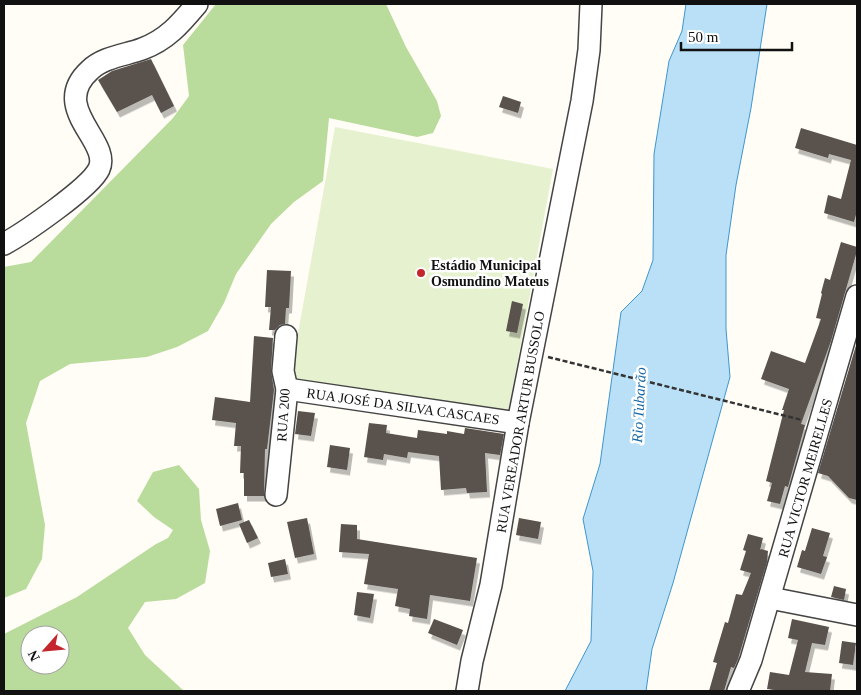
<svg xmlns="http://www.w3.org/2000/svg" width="861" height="695" viewBox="0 0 861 695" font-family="'Times New Roman',serif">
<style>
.forest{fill:#b9dc9c;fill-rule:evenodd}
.pitch{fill:#e6f2cf}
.water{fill:#b9e0f7;stroke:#3f96cf}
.building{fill:#5a524d;filter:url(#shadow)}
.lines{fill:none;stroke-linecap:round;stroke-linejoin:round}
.minor-casing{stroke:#444;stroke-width:24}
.path{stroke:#333;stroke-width:2.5;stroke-dasharray:5 2.5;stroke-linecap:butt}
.minor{stroke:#fff;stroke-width:21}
.poi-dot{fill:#c4262e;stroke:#fff;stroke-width:2}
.labels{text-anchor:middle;stroke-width:5;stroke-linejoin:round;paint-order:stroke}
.poi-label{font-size:14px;font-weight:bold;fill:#111;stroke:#fff;text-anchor:start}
.street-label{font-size:14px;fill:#111;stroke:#fff}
.water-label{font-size:15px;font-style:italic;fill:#1768a6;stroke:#fff}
</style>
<defs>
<filter id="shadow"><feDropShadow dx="3" dy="5.5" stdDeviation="0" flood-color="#0004"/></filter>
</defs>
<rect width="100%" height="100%" fill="#fffdf5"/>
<g class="forest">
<path d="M 216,4 L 386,4 L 406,47 L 437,101 L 441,116 L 433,133 L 417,137 L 329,118 L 323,181 L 294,202 L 271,224 L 236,274 L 224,303 L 208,331 L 177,347 L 147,357 L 70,364 L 40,381 L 26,423 L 45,525 L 42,559 L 26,589 L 4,598 L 4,267 L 31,262 L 173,118 L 189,96 L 183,45 Z"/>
<path d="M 179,465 L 199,489 L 201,520 L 210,551 L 205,583 L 176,599 L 145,602 L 128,628 L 145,655 L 184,691 L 4,691 L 4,634 L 77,597 L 156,544 L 168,538 L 173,530 L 154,517 L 137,501 L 153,472 ZM 30,635 L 60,635 L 60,665 L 30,665 Z"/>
</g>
<path class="pitch" d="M 335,127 L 553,169 L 507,419 L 290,378 Z"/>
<path class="water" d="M 686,4 L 767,4 L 751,108 L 736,185 L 726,255 L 726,329 L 730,377 L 673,583 L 652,649 L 646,691 L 565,691 L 591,641 L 593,571 L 583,519 L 600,464 L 621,312 L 642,291 L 653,260 L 654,154 L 669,61 L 682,31 Z"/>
<g class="building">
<path d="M 151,59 L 174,106 L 161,113 L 152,95 L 117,112 L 98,80 L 112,71 Z"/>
<path d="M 503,96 L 521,102 L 518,113 L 499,107 Z"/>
<path d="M 801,128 L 857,145 L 857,211 L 854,222 L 824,213 L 828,195 L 841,199 L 851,160 L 829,154 L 828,158 L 795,148 Z"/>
<path d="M 841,242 L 857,247 L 857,251 L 831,341 L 801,424 L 805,425 L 788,487 L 785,486 L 780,504 L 767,501 L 772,483 L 766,481 L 784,410 L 782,410 L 789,389 L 761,379 L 771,351 L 805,363 L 821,319 L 816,318 L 822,294 L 821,293 L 825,278 L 830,280 Z"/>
<path d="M 267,270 L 291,271 L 289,308 L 286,308 L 285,324 L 280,325 L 275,330 L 269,330 L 271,307 L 265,307 Z"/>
<path d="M 512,301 L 523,304 L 517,333 L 506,331 Z"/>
<path d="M 254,336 L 273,338 L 271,370 L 274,390 L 267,449 L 265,449 L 264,496 L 244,496 L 244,473 L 240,473 L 241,446 L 234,446 L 236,423 L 212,420 L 215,397 L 250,402 Z"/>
<path d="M 857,342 L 857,500 L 849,498 L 828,476 L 818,473 Z"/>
<path d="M 298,411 L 315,413 L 311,436 L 295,434 Z"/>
<path d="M 369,423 L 387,425 L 386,433 L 417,438 L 418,430 L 447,434 L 447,431 L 464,434 L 465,428 L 504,434 L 500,455 L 485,453 L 487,492 L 467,493 L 466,488 L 441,490 L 439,456 L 408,452 L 407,458 L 384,454 L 383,460 L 364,457 Z"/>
<path d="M 330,445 L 350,448 L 347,470 L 327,467 Z"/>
<path d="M 238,503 L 242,520 L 220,526 L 216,509 Z"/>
<path d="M 307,518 L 314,554 L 295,558 L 287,522 Z"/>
<path d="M 519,518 L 541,522 L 538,539 L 516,535 Z"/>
<path d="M 249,520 L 258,538 L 247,543 L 239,524 Z"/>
<path d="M 341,524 L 357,525 L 357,539 L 477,558 L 470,601 L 430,595 L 427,619 L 409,616 L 410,609 L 395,606 L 398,589 L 364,584 L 369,554 L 339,552 Z"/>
<path d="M 812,528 L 830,533 L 823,556 L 827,557 L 821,574 L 797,567 L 802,550 L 805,551 Z"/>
<path d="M 748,534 L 763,538 L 760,550 L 761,549 L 768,551 L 767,562 L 738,659 L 734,668 L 731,667 L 724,691 L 709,691 L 717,663 L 713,662 L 725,622 L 728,623 L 736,594 L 742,595 L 751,573 L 740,570 L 746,551 L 743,550 Z"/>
<path d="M 285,559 L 288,574 L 271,577 L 268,563 Z"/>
<path d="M 834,586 L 846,589 L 844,600 L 831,597 Z"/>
<path d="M 357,592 L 374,594 L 370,618 L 354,615 Z"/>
<path d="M 434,619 L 463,630 L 457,645 L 428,633 Z"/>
<path d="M 792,619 L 829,627 L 825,645 L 812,643 L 805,672 L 832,674 L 830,691 L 782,691 L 767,689 L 770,672 L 789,675 L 798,640 L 788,638 Z"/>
<path d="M 842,641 L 856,643 L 853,665 L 839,663 Z"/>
</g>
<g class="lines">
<defs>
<g id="minor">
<path d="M 4,244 C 24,233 90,188 99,169 C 112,141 48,108 90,70 C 103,57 126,55 142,49 C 167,40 181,23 197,4"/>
<path d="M 287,389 L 518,423"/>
<path d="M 276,495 L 287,389 L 283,371 L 286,336"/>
<path d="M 770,598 L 857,615"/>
<path d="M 467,691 L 472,661 L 491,585 L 518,423 L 582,101 L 589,50 L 591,4"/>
<path d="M 738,691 L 751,660 L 857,296"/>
</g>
</defs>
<use href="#minor" class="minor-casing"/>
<path class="path" d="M 548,357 L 802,420"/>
<use href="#minor" class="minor"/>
</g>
<circle class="poi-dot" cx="421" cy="273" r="5"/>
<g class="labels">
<g class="poi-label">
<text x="431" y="270">Estádio Municipal<tspan x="431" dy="16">Osmundino Mateus</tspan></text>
</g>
<g class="street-label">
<text transform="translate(403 406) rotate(8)" y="5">RUA JOSÉ DA SILVA CASCAES</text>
<text transform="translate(283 415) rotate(-86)" y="5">RUA 200</text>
<text transform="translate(520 422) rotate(-80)" y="5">RUA VEREADOR ARTUR BUSSOLO</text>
<text transform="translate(805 478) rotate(-74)" y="5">RUA VICTOR MEIRELLES</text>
</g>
<g class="water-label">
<text transform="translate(639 405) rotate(-87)" y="5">Rio Tubarão</text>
</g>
</g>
<rect width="861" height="695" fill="none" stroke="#111111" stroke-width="10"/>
<g transform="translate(45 650) rotate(243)"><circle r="24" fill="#ffffff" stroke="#a0a0a0"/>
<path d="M0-4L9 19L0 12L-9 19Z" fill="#c4262e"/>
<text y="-8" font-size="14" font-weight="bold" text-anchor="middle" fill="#111111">N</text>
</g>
<path d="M681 42v8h111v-8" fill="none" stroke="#111111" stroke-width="2.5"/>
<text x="688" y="42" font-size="15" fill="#111111" stroke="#ffffff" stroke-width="4" paint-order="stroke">50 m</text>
</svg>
